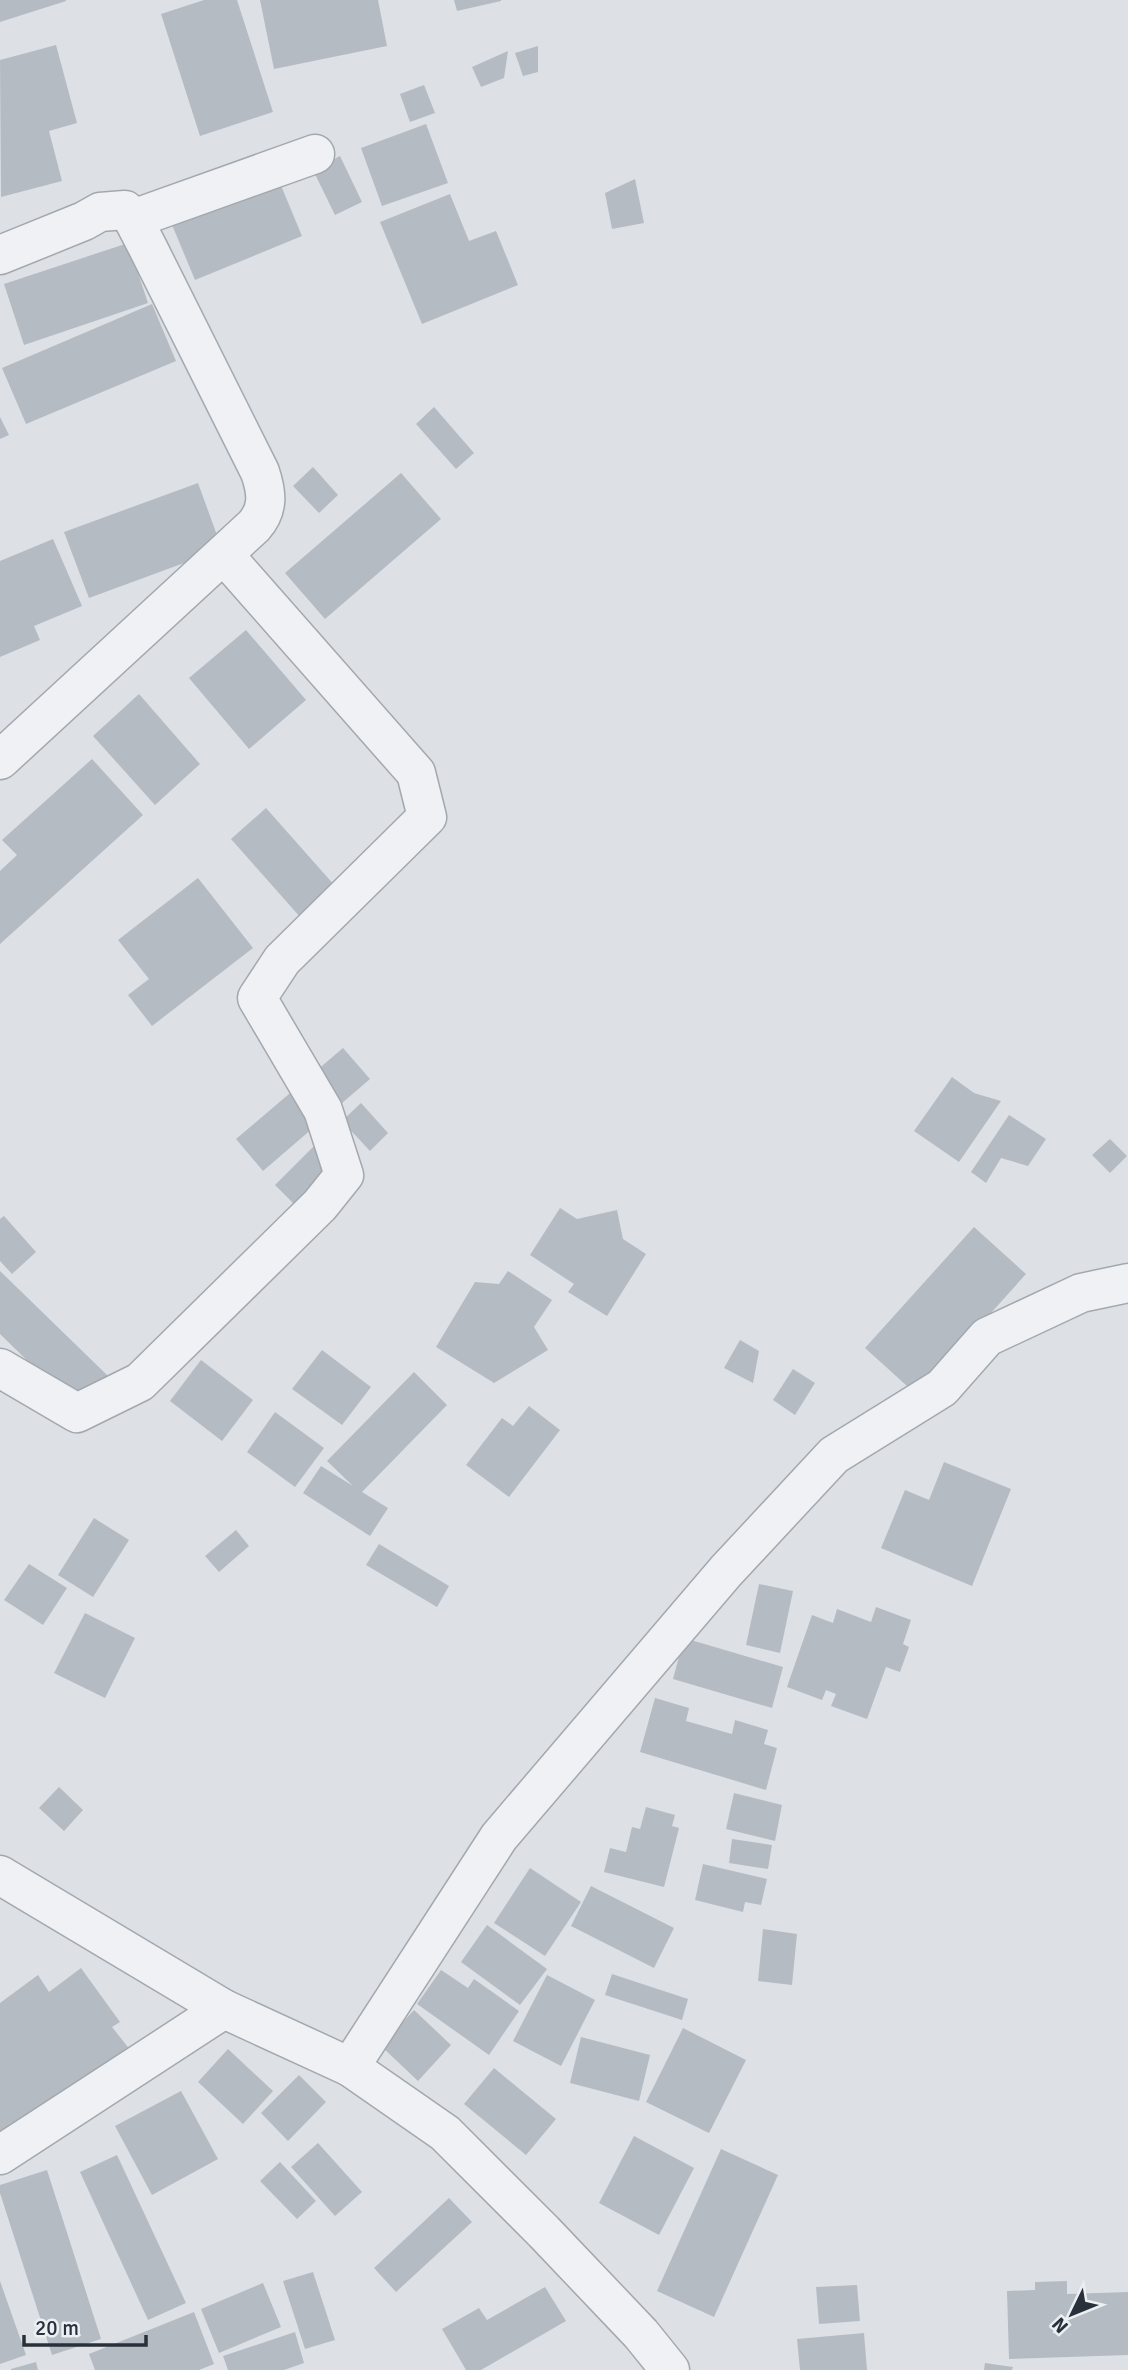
<svg xmlns="http://www.w3.org/2000/svg" width="1128" height="2370" viewBox="0 0 1128 2370" font-family="Signika,sans-serif">
<style>
.building{fill:#b5bbc2}
.lines{fill:none;stroke-linecap:round;stroke-linejoin:round}
.minor-casing{stroke:#a3a8af;stroke-width:41}
.minor{stroke:#eff1f4;stroke-width:38}
</style>
<rect width="100%" height="100%" fill="#dde1e6"/>
<g class="building">
<path d="M 0,0 L 66,0 L 66,1 L 0,22 Z"/>
<path d="M 204,0 L 237,0 L 273,112 L 200,136 L 161,14 Z"/>
<path d="M 260,0 L 378,0 L 387,46 L 274,69 Z"/>
<path d="M 454,0 L 501,0 L 501,1 L 457,11 Z"/>
<path d="M 56,45 L 77,123 L 49,131 L 62,181 L 1,197 L 0,60 Z"/>
<path d="M 538,46 L 538,72 L 523,76 L 515,53 Z"/>
<path d="M 508,51 L 504,78 L 481,87 L 472,67 Z"/>
<path d="M 424,85 L 435,113 L 410,122 L 400,94 Z"/>
<path d="M 426,124 L 448,183 L 382,206 L 361,148 Z"/>
<path d="M 340,156 L 362,202 L 335,215 L 313,170 Z"/>
<path d="M 277,176 L 302,236 L 195,280 L 170,220 Z"/>
<path d="M 635,179 L 644,223 L 612,229 L 605,193 Z"/>
<path d="M 450,194 L 469,241 L 496,231 L 518,285 L 422,324 L 380,222 Z"/>
<path d="M 128,243 L 148,303 L 24,345 L 4,284 Z"/>
<path d="M 152,304 L 176,361 L 26,424 L 2,368 Z"/>
<path d="M 434,407 L 474,453 L 456,469 L 416,424 Z"/>
<path d="M 0,417 L 9,435 L 0,439 Z"/>
<path d="M 313,467 L 338,495 L 319,513 L 293,486 Z"/>
<path d="M 401,473 L 441,519 L 325,619 L 285,573 Z"/>
<path d="M 198,483 L 222,549 L 89,598 L 64,532 Z"/>
<path d="M 53,539 L 82,606 L 34,626 L 40,640 L 0,657 L 0,561 Z"/>
<path d="M 246,630 L 306,700 L 249,749 L 189,678 Z"/>
<path d="M 139,694 L 200,764 L 155,805 L 93,736 Z"/>
<path d="M 92,759 L 143,815 L 0,944 L 0,871 L 17,855 L 2,840 Z"/>
<path d="M 266,808 L 336,887 L 301,918 L 231,839 Z"/>
<path d="M 198,878 L 253,948 L 152,1026 L 128,995 L 149,979 L 118,940 Z"/>
<path d="M 343,1048 L 370,1079 L 263,1171 L 236,1139 Z"/>
<path d="M 952,1077 L 974,1093 L 1001,1101 L 959,1162 L 914,1131 Z"/>
<path d="M 361,1103 L 388,1133 L 370,1151 L 342,1121 Z"/>
<path d="M 1009,1115 L 1046,1139 L 1028,1166 L 1001,1158 L 986,1183 L 971,1172 Z"/>
<path d="M 1110,1139 L 1127,1156 L 1110,1173 L 1092,1155 Z"/>
<path d="M 315,1145 L 342,1172 L 302,1212 L 275,1185 Z"/>
<path d="M 560,1208 L 577,1219 L 617,1210 L 623,1239 L 646,1254 L 607,1316 L 568,1292 L 574,1284 L 530,1255 Z"/>
<path d="M 4,1216 L 36,1252 L 12,1274 L 0,1261 L 0,1219 Z"/>
<path d="M 974,1227 L 1026,1274 L 917,1395 L 865,1348 Z"/>
<path d="M 0,1271 L 108,1376 L 77,1409 L 0,1334 Z"/>
<path d="M 508,1271 L 552,1300 L 534,1327 L 548,1350 L 494,1383 L 436,1347 L 475,1282 L 499,1284 Z"/>
<path d="M 740,1340 L 759,1351 L 753,1383 L 724,1368 Z"/>
<path d="M 322,1350 L 371,1387 L 342,1425 L 292,1389 Z"/>
<path d="M 201,1360 L 253,1400 L 222,1441 L 170,1401 Z"/>
<path d="M 793,1369 L 815,1383 L 795,1415 L 773,1400 Z"/>
<path d="M 414,1372 L 447,1405 L 362,1492 L 388,1508 L 370,1536 L 303,1493 L 321,1466 L 353,1486 L 327,1461 Z"/>
<path d="M 529,1406 L 560,1430 L 509,1497 L 466,1465 L 502,1418 L 513,1426 Z"/>
<path d="M 275,1412 L 324,1448 L 295,1487 L 247,1452 Z"/>
<path d="M 944,1462 L 1011,1489 L 972,1586 L 881,1548 L 905,1490 L 929,1500 Z"/>
<path d="M 94,1518 L 129,1540 L 93,1597 L 58,1575 Z"/>
<path d="M 236,1530 L 249,1546 L 219,1572 L 205,1556 Z"/>
<path d="M 379,1544 L 449,1586 L 437,1607 L 366,1565 Z"/>
<path d="M 29,1564 L 67,1588 L 43,1625 L 4,1600 Z"/>
<path d="M 759,1584 L 793,1591 L 780,1653 L 746,1645 Z"/>
<path d="M 876,1607 L 911,1620 L 903,1644 L 909,1647 L 900,1672 L 886,1667 L 867,1719 L 831,1706 L 836,1694 L 826,1690 L 822,1700 L 787,1687 L 812,1615 L 833,1623 L 837,1609 L 871,1622 Z"/>
<path d="M 85,1613 L 135,1638 L 105,1698 L 54,1673 Z"/>
<path d="M 684,1638 L 783,1667 L 772,1708 L 673,1679 Z"/>
<path d="M 655,1698 L 689,1708 L 686,1721 L 732,1734 L 735,1720 L 768,1730 L 764,1744 L 777,1748 L 766,1790 L 640,1752 Z"/>
<path d="M 59,1787 L 83,1810 L 64,1831 L 39,1808 Z"/>
<path d="M 734,1793 L 782,1805 L 775,1841 L 726,1829 Z"/>
<path d="M 646,1807 L 675,1815 L 672,1826 L 679,1828 L 664,1887 L 604,1872 L 610,1848 L 626,1852 L 632,1827 L 640,1829 Z"/>
<path d="M 732,1839 L 772,1845 L 768,1869 L 729,1863 Z"/>
<path d="M 703,1864 L 767,1879 L 761,1905 L 745,1902 L 743,1912 L 695,1900 Z"/>
<path d="M 530,1868 L 581,1902 L 545,1956 L 494,1923 Z"/>
<path d="M 591,1886 L 674,1928 L 654,1968 L 571,1926 Z"/>
<path d="M 487,1925 L 547,1969 L 520,2005 L 461,1962 Z"/>
<path d="M 763,1929 L 797,1934 L 792,1985 L 758,1981 Z"/>
<path d="M 81,1968 L 120,2022 L 112,2027 L 131,2051 L 0,2138 L 0,2003 L 38,1975 L 49,1992 Z"/>
<path d="M 441,1970 L 468,1988 L 474,1979 L 519,2011 L 489,2055 L 417,2004 Z"/>
<path d="M 612,1974 L 688,1999 L 682,2020 L 605,1995 Z"/>
<path d="M 547,1975 L 595,2000 L 561,2066 L 513,2041 Z"/>
<path d="M 414,2010 L 451,2045 L 418,2081 L 381,2046 Z"/>
<path d="M 683,2028 L 746,2060 L 709,2133 L 646,2102 Z"/>
<path d="M 581,2037 L 650,2055 L 639,2101 L 570,2083 Z"/>
<path d="M 228,2049 L 273,2091 L 243,2124 L 198,2082 Z"/>
<path d="M 494,2068 L 556,2119 L 526,2155 L 464,2104 Z"/>
<path d="M 299,2075 L 326,2102 L 288,2141 L 261,2113 Z"/>
<path d="M 181,2091 L 218,2159 L 152,2195 L 115,2126 Z"/>
<path d="M 634,2136 L 694,2168 L 659,2235 L 599,2203 Z"/>
<path d="M 318,2143 L 362,2192 L 335,2216 L 291,2167 Z"/>
<path d="M 721,2149 L 778,2175 L 714,2317 L 657,2291 Z"/>
<path d="M 117,2155 L 186,2303 L 148,2320 L 80,2172 Z"/>
<path d="M 280,2162 L 316,2201 L 297,2219 L 260,2181 Z"/>
<path d="M 47,2170 L 101,2339 L 52,2355 L 0,2193 L 0,2185 Z"/>
<path d="M 449,2198 L 472,2222 L 396,2292 L 374,2268 Z"/>
<path d="M 313,2272 L 335,2340 L 305,2349 L 283,2281 Z"/>
<path d="M 0,2281 L 26,2355 L 0,2364 Z"/>
<path d="M 1067,2281 L 1067,2294 L 1128,2292 L 1128,2355 L 1009,2359 L 1007,2291 L 1035,2290 L 1035,2282 Z"/>
<path d="M 263,2283 L 281,2327 L 219,2353 L 201,2309 Z"/>
<path d="M 857,2285 L 860,2321 L 819,2324 L 816,2287 Z"/>
<path d="M 545,2287 L 566,2321 L 481,2370 L 466,2370 L 442,2329 L 479,2308 L 487,2320 Z"/>
<path d="M 194,2312 L 214,2364 L 199,2370 L 95,2370 L 89,2354 Z"/>
<path d="M 295,2332 L 304,2363 L 284,2370 L 228,2370 L 223,2356 Z"/>
<path d="M 864,2333 L 867,2370 L 800,2370 L 797,2339 Z"/>
<path d="M 36,2362 L 38,2370 L 11,2370 L 11,2369 Z"/>
<path d="M 985,2363 L 1013,2367 L 1012,2370 L 984,2370 Z"/>
</g>
<g class="lines">
<defs>
<g id="minor">
<path d="M 133,219 L 315,154"/>
<path d="M 0,255 L 84,221 L 100,212 L 125,210 L 133,219 L 148,248 L 260,472 C 267,493 269,509 254,526 L 0,760"/>
<path d="M 0,1368 L 77,1413 L 140,1382 L 320,1205 L 344,1175 L 323,1110 L 257,998 L 282,960 L 427,817 L 416,773 L 224,555"/>
<path d="M 0,1875 L 224,2009 L 350,2067 L 445,2133 L 544,2232 L 641,2334 L 670,2370"/>
<path d="M 350,2067 L 499,1837 L 726,1571 L 834,1455 L 942,1388 L 987,1337 L 1081,1293 L 1128,1283"/>
<path d="M 0,2155 L 224,2009"/>
</g>
</defs>
<use href="#minor" class="minor-casing"/>
<use href="#minor" class="minor"/>
</g>
<g transform="translate(1072 2314) rotate(227)" stroke="#ecf0f4" stroke-width="5" paint-order="stroke">
<path d="M0-5L12 26L0 18L-12 26Z" fill="#28303b"/>
<text y="-10" font-size="19" font-weight="bold" text-anchor="middle" fill="#28303b">N</text>
</g>
<path d="M24 2335v10h122v-10" fill="none" stroke="#28303b" stroke-width="3.5"/>
<text x="35" y="2335" font-size="21" fill="#28303b" stroke="#ecf0f4" stroke-width="5" paint-order="stroke">20 m</text>
</svg>
